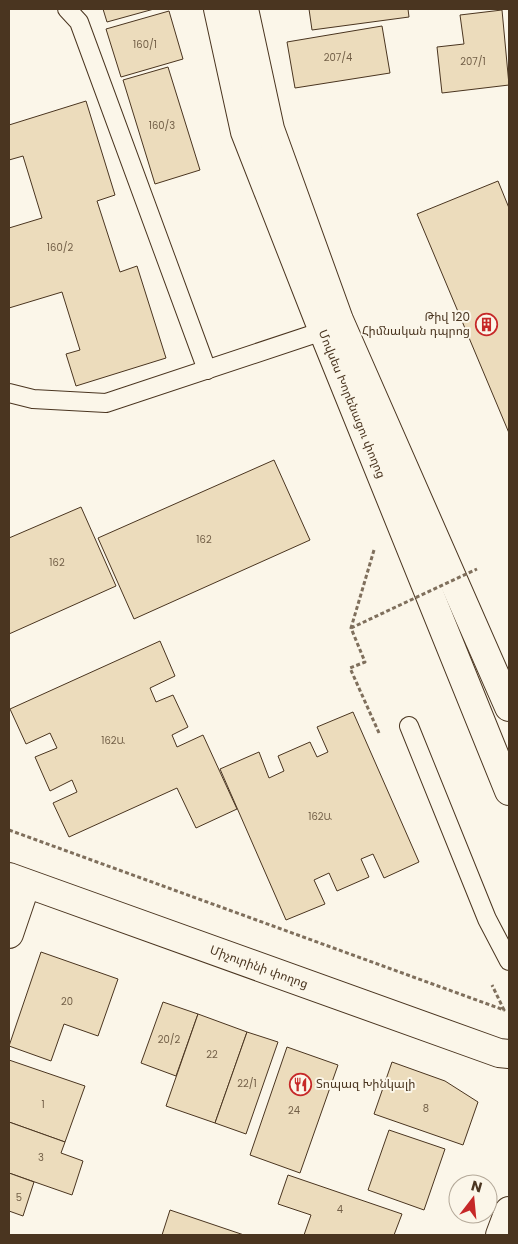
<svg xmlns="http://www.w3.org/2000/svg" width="518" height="1244" viewBox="0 0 518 1244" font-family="Poppins,'Noto Sans Armenian',sans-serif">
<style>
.building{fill:#ecdcbc;stroke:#4a3520}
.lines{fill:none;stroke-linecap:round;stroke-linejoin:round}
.lane-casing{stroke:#4a3520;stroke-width:20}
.street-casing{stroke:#4a3520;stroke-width:30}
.secondary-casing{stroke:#4a3520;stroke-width:30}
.path{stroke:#7f6f5c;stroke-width:3;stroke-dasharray:4 2.5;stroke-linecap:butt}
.lane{stroke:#fbf6e9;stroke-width:18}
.street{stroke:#fbf6e9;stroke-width:28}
.secondary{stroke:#fbf6e9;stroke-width:28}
.path-bridge{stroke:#7f6f5c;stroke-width:3;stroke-dasharray:4 2.5;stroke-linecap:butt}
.labels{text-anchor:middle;stroke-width:4;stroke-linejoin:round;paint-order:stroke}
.number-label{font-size:10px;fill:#725f47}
.poi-label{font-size:12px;fill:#4a3520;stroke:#fbf6e9;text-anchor:end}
.street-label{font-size:12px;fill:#4a3520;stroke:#fbf6e9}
</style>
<rect width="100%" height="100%" fill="#fbf6e9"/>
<g class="building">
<path d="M 103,9 L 154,9 L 107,22 Z"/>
<path d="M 309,9 L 408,9 L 409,17 L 312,30 Z"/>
<path d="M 502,10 L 509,85 L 442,93 L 437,47 L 464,44 L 460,15 Z"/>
<path d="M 169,11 L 183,59 L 121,77 L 106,29 Z"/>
<path d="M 382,26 L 390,73 L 295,88 L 287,42 Z"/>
<path d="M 168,67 L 200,170 L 155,184 L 123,80 Z"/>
<path d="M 86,101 L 115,195 L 97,201 L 120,272 L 137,266 L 166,358 L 76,386 L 66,354 L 80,350 L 62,292 L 9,308 L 9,228 L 42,218 L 23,156 L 9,160 L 9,125 Z"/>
<path d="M 498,181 L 509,208 L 509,433 L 417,214 Z"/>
<path d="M 274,460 L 310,540 L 134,619 L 98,538 Z"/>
<path d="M 81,507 L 116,586 L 9,634 L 9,538 Z"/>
<path d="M 160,641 L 175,676 L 150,688 L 156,702 L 173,695 L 188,727 L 172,735 L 177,747 L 203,735 L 237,809 L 196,828 L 177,788 L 69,837 L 53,803 L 77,792 L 72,780 L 50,791 L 35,757 L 57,748 L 50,733 L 26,744 L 10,709 Z"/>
<path d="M 353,712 L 419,862 L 384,878 L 373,854 L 361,859 L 369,877 L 337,891 L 329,873 L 314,880 L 325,904 L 286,920 L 220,769 L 259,752 L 269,778 L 284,771 L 278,756 L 310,742 L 317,757 L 328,752 L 317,727 Z"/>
<path d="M 41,952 L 118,979 L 98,1036 L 64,1024 L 51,1061 L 9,1046 Z"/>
<path d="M 163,1002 L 198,1014 L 176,1076 L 141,1063 Z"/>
<path d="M 198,1014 L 247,1032 L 215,1123 L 166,1106 Z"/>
<path d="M 247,1032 L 278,1042 L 246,1134 L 215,1123 Z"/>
<path d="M 287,1047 L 338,1065 L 300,1173 L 250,1155 Z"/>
<path d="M 9,1060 L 85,1086 L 65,1142 L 9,1122 Z"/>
<path d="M 392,1062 L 445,1081 L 478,1102 L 463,1145 L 374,1114 Z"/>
<path d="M 9,1122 L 65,1142 L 61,1153 L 83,1161 L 72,1195 L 9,1173 Z"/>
<path d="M 389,1130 L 445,1149 L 424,1210 L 368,1190 Z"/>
<path d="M 9,1173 L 34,1182 L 23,1216 L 9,1211 Z"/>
<path d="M 288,1175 L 402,1214 L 394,1235 L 304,1235 L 311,1215 L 278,1204 Z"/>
<path d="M 170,1210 L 244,1235 L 162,1235 Z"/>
</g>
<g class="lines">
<defs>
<g id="lane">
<path d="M 67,9 L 79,22 L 207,370"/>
<path d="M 9,393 L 33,399 L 106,403 L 323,331"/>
<path d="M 409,726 L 487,919 L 509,961"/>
</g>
<g id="street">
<path d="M 9,877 L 499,1053 L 509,1054"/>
<path d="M 9,934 L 26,884"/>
</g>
<g id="secondary">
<path d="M 218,9 L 245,132 L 323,331 L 509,791"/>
<path d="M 244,9 L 270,129 L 339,320 L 509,707"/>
<path d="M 500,1235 L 509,1211"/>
</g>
</defs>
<use href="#lane" class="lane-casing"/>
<use href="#street" class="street-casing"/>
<use href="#secondary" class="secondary-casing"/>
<g class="path">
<path d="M 374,550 L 351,628 L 365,662 L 350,668 L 379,733"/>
<path d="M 9,830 L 504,1010 L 492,985"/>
</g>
<use href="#lane" class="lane"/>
<use href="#street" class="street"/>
<use href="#secondary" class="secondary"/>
<path class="path-bridge" d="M 351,628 L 477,569"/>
</g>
<defs>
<symbol id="building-ring" viewBox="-11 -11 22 22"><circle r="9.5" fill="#fbf6e9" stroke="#c62828" stroke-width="1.5"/><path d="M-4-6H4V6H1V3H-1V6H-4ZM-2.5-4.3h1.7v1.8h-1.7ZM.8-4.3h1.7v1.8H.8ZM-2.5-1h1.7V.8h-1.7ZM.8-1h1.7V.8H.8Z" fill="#c62828"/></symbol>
<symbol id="restaurant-ring" viewBox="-11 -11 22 22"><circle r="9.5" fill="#fbf6e9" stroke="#c62828" stroke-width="1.5"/><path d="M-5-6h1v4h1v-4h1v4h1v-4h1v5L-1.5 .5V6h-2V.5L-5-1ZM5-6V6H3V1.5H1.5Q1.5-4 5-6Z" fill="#c62828"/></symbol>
</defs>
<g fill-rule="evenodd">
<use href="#building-ring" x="474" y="312" width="25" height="25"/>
<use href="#restaurant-ring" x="288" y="1072" width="25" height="25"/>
</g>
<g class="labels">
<g class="number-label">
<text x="145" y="48">160/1</text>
<text x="338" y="61">207/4</text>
<text x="473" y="65">207/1</text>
<text x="162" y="129">160/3</text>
<text x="60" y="251">160/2</text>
<text x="204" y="543">162</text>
<text x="57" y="566">162</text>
<text x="113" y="744">162Ա</text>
<text x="320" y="820">162Ա</text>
<text x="67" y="1005">20</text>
<text x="169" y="1043">20/2</text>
<text x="212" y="1058">22</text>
<text x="247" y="1087">22/1</text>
<text x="43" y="1108">1</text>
<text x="426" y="1112">8</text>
<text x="294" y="1114">24</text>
<text x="41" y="1161">3</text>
<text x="19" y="1201">5</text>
<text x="340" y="1213">4</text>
</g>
<g class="poi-label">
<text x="470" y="321">Թիվ 120<tspan x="470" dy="14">Հիմնական դպրոց</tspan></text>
<text x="316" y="1088" text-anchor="start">Տոպազ Խինկալի</text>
</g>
<g class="street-label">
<text transform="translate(352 404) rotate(68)" y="4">Մովսես Խորենացու փողոց</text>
<text transform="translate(259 967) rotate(20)" y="4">Միչուրինի փողոց</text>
</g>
</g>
<rect width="518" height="1244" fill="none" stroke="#4a3520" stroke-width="20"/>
<g transform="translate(473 1199) rotate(16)"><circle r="24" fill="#fbf6e9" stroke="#b4a999"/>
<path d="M0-4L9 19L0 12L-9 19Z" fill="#c62828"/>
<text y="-8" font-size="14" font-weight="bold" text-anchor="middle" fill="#4a3520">N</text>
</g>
</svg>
